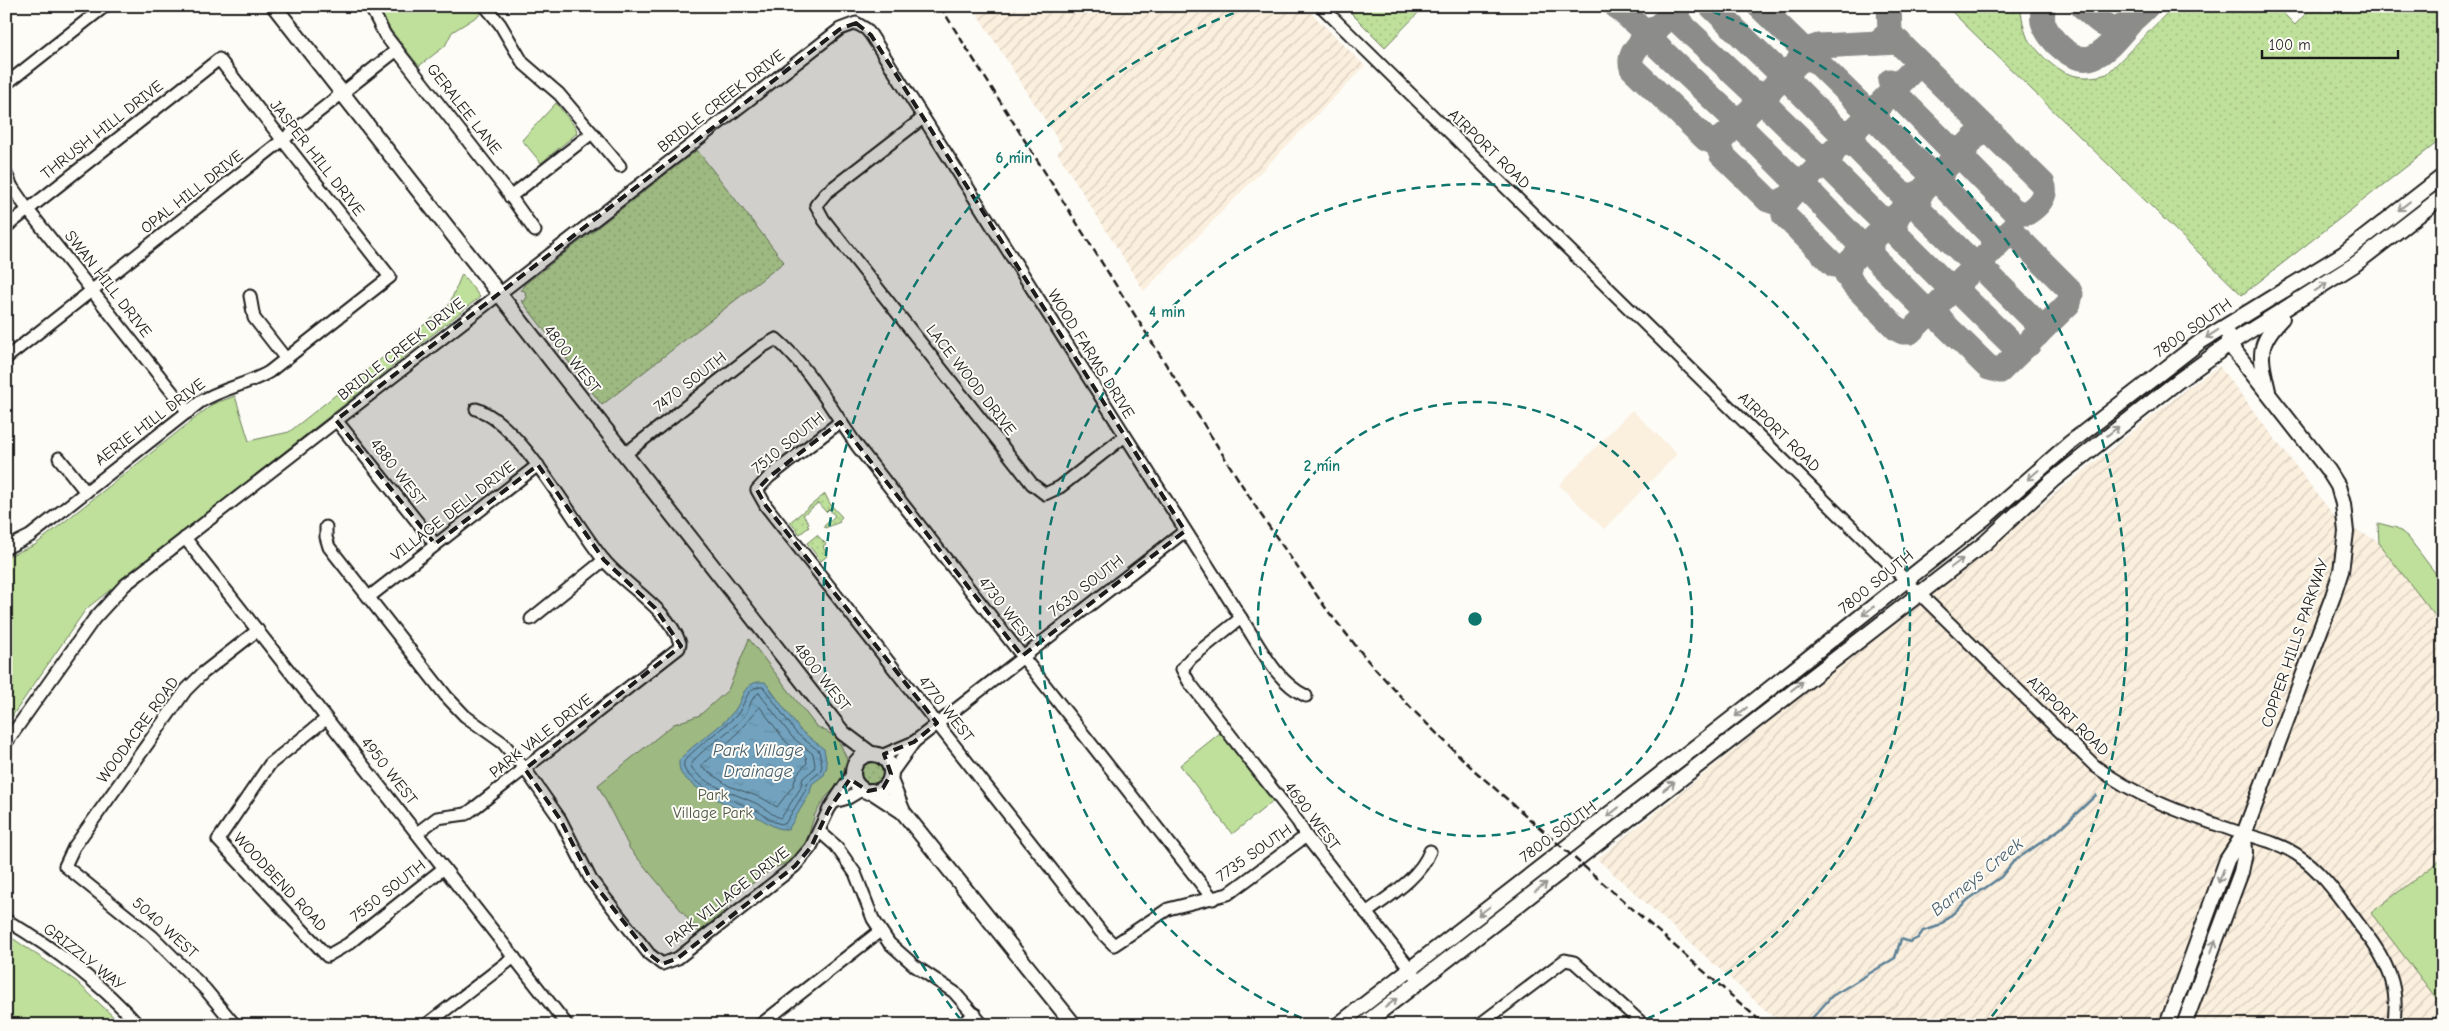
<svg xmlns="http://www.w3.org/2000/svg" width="2449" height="1031" font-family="'Comic Neue',sans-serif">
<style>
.built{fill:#fbefde}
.industrial{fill:url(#industrial-furrows)}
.grass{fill:url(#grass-dots);stroke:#6d7e5b}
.park{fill:#bee09a;stroke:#6d7e5b}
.water{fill:url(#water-ripples);stroke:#5c8196}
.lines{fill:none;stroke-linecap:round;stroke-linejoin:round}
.shore{stroke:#475f6d;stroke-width:1}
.stream{stroke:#5c8196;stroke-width:2.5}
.taxiway{stroke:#8c8c8a;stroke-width:25}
.minor-casing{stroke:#1c1c1c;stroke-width:15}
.major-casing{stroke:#1c1c1c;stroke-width:18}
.minor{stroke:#fdfcf7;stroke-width:11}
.major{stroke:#fdfcf7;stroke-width:14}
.rail{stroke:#1c1c1c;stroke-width:2.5;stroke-dasharray:8 4;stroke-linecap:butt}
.oneway{stroke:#989794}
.marked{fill:#1c1c1c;fill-opacity:0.2;stroke:#1c1c1c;stroke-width:4;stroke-dasharray:10 6;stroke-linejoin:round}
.ring{fill:none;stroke:#0f766e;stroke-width:2.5;stroke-dasharray:9 6}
.labels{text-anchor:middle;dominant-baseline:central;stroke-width:4;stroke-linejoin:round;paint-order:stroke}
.street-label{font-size:16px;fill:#1c1c1c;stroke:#fdfcf7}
.park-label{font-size:16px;fill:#4d5742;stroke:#fdfcf7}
.water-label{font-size:18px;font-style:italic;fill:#475f6d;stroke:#fdfcf7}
.centre{fill:#0f766e;stroke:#fdfcf7;stroke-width:2.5}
.ring-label{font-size:15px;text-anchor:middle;font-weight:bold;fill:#0f766e;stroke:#fdfcf7;stroke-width:4;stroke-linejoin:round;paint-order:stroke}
</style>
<defs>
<pattern id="industrial-furrows" width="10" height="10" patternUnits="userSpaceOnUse" patternTransform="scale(1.25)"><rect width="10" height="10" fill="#fbefde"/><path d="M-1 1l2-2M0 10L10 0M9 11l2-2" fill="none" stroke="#d7ccbe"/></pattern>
<pattern id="grass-dots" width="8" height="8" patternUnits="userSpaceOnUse" patternTransform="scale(1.25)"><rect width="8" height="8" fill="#bee09a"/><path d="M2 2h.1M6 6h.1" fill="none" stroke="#a3c084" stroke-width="1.8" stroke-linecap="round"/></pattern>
<pattern id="water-ripples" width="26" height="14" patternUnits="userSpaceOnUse" patternTransform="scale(1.25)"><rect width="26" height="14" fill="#87c4e7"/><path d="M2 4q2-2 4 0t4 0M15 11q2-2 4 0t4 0" fill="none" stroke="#74a8c6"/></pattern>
</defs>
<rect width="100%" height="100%" fill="#fdfcf7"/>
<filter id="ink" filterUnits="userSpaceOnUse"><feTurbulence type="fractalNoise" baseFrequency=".02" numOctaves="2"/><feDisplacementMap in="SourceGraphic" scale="10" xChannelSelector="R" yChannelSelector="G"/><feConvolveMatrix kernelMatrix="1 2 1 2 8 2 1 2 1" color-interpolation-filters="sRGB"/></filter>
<g filter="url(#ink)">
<path class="built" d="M1632,410L1677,454L1604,529L1559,485Z"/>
<g class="industrial">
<path d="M972,6H1304L1365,66L1144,291L1057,152L1063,148Z"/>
<path d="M2219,366L2338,521L2376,540L2443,626V858L2371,913L2443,1007V1025H1782L1597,859L2190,386Z"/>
</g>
<g class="grass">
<path d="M1344,6H1425L1385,47Z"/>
<path d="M1942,6H2020C2022,17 2023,27 2027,37C2029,42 2035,47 2039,52C2058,74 2079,82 2107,74L2174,6H2276L2295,25L2313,6H2443V138L2242,295L1947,7Z"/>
<path d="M697,150L784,262L602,405L521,300L524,302L526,299L525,291L521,290L524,285Z"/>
<path d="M825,494L830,504L842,517L839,520L840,522L825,528L824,526L835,516L829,509L826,512L818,503L803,515L809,523L807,525L809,527L800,534L790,522Z"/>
<path d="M817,535L826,544L823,546L827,556L821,561L807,543Z"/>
<circle cx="872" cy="773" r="11"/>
</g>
<g class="park">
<path d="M378,6H472L481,14L452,32L445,46L419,66L386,24Z"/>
<path d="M556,103L576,128L577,133L541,163L522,140Z"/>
<path d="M462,274L480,297L86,609L6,725V557L35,545L213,404L235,396L249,441L289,432L449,305Z"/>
<path d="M2378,523L2397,528L2408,537L2436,574L2443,586V626L2379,544Z"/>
<path d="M749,639L816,726L837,737L847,759L841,782L826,797L815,814L805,846L789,862L772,869L734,897L721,914L699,932L630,849L598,785L674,724L700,715L728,690Z"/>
<path d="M1220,733L1273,801L1232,834L1180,765Z"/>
<path d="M2443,858V1007L2371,913Z"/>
<path d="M6,934L76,981L122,1025H6Z"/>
</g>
<path class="water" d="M758,682H765L800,730L824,749L827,766L824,775L812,784L810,793L788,830C773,829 767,821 753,815C729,805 704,796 685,778C679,773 679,767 679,760C696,741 719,730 735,710C743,699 742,685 758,682Z"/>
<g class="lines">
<g class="shore">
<path d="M758,687H763L767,692L796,733L819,751L822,766L820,772L808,782L805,791L785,824C773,824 767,817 758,811C744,804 678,783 684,762C687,754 727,725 736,716C745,707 745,689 758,687Z"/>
<path d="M759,693L792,737L813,754L815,765L814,769L803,778L800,789L781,818C773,816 768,810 761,806C744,796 700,785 691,766C695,752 734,731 745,715C750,708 751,696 759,693Z"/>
<path d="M760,707L786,742L806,757L807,763L797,774L793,786L777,807L762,798L729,786L700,766L733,738Z"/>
</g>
<path class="stream" d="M1806,1025L1832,996L1895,958L1901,939L1910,942L1918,938L1923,931L1939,926L1969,899L2001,877L2013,862L2060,829L2096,795"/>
<g class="taxiway">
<path d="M1616,6L1644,31H1652L1663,22"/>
<path d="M1678,6L1677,17L1681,24L1752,91L1760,94L1768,93L1766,102L1770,109L1815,153L1822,156L1832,154"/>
<path d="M1711,6L1776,69L1784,71L1791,69L1789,77L1792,84L1837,129L1846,132L1855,130"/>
<path d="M1759,6L1800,46L1802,53L1799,61"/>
<path d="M2043,6C2043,11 2042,17 2043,22C2048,39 2074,65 2093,57C2108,51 2120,34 2130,23"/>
<path d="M2082,6C2111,34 2118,36 2147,6"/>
<path d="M1655,29C1645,40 1626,52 1632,68L1706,139L1713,142L1724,137L1812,48L1818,46L1899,42"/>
<path d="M1655,29L1653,40L1658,47L1730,115L1736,118L1745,116"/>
<path d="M1889,33L2043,184C2048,196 2037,207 2027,213H2020L2013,210L1965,161V148C1972,139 1980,130 1993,134"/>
<path d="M1877,43L1890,32L1889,6"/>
<path d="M1799,61L1807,58L1815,60L1863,107L1871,109L1879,106"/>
<path d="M1926,69L1919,68L1912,71L1788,198L1783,206L1784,215L1834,265L1845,267L1966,147"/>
<path d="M1890,81L1895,93L1949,147L1955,149L1966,147"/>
<path d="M1879,106L1876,115L1880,124L1927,170L1934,172L1944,169"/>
<path d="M1745,116L1742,123L1745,131L1790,176L1800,180L1808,177"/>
<path d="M1855,130L1853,138L1855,146L1899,191L1909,196L1921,193"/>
<path d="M1722,139L1719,148L1721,154L1768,200L1777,203L1788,198"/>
<path d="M1832,154L1829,163L1832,170L1878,216L1887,220L1897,217"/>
<path d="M1808,177L1807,189L1857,241L1863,244L1872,242V253L1876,260L1922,306L1931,308L1937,306V315L1943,323L1989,368L2000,371L2069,303L2071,294L2068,288L2018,238C2008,234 1999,240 1990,234L1944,187L1941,180L1944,169"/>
<path d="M1921,193L1917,202L1922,213L1968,258L1975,261L1983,260L1984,270L2038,324L2037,335"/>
<path d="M1897,217L1894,225L1897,235L1943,281L1951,284L1960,283L1961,294L2013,345L2021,348L2029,344"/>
<path d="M1850,265L1847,275L1853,284L1897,329L1903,332H1910L2012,230"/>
</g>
<g class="minor-casing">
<g id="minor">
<path d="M370,6L385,35L503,186L535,231"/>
<path d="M485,6L500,24L523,63L559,94L620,166"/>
<path d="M1321,6L2095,766C2135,796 2182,813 2229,829C2251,837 2276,841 2296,854C2324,872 2344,905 2364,931C2386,959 2401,988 2393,1025"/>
<path d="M6,84L105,6"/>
<path d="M923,118L826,193L816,205L824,220L1032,484L1045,494L1060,487L1125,436"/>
<path d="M6,174L12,187L28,210L188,412"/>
<path d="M510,197L592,133"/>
<path d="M6,227L219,59L390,277L269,372C247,385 222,388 200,402L30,536L6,548"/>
<path d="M250,296L254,318L286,359"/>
<path d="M6,358L397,50"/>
<path d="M336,420L435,544"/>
<path d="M840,422L769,477L757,490L766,506L1101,932L1114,945L1168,909L1228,894L1306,836"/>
<path d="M625,454L762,347L776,339C811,369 832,411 858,447L1213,899"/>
<path d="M59,458L86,492"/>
<path d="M326,527V537L329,547L446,696L465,716L503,743L525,769L560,819L591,880L649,954L662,964L678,958L795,866L811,847L829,809L853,773"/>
<path d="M185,538L567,1025"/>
<path d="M369,597L538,465"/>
<path d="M1241,618L1191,658L1182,669L1189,682L1298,822L1306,836L1419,980"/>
<path d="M531,619L604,560"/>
<path d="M326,719L270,764L218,840L327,956L348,944L444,868"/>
<path d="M6,743L94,619L125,585L840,29L856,23L866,29L871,35L1241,618C1260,646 1276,682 1306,696"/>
<path d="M881,756L914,742L1185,531"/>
<path d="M891,774L914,742"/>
<path d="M834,802L848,798L863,789"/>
<path d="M819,831L836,846L855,873L873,919L889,943L915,966L954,992L983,1025"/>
<path d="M417,833L437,818L466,814L473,809L679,648L680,643C668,608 625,586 603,559C572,521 521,423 476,409"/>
<path d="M1366,913C1389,896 1420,878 1430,851"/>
<path d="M6,920C55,949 101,983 138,1025"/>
<path d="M235,1025L205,989L152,936L65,866L74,847L186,690L203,673L258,630"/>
<path d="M426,1025L514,957"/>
<path d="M760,1025L880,931"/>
<path d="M961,1025L975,1014"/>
<path d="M1479,1025L1565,960L1574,962L1644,1025"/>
</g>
</g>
<g class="major-casing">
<g id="major">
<path d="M274,6L843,733L871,754"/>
<path d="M2268,391C2260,356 2256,345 2282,318"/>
<circle cx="872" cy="773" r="19"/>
<path d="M890,780L903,812"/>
<path d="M871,791L903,812L1074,1025"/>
<path d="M1338,1025L1739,713L1986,517L2070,443L2200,342L2343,254L2443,176"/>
<path d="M1363,1025L1985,543L2053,480L2178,381L2229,344L2354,265L2443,196"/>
<path d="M2167,1025L2227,860L2244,834L2333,596L2341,571L2346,532L2343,504L2338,486L2328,470L2229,344V336"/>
<path d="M2184,1025L2241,872L2245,853L2244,834"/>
</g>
</g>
<use href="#minor" class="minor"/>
<use href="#major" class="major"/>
<path class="rail" d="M940,6L1259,512L1327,610L1369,662L1414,711L1475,771L1765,1025"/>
</g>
<defs><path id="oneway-shaft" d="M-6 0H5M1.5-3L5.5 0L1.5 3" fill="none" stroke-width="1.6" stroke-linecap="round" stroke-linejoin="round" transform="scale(1.25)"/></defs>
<g class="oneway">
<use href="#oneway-shaft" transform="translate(2404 206) rotate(142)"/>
<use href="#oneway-shaft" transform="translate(2321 287) rotate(-33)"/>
<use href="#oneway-shaft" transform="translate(2212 334) rotate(147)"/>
<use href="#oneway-shaft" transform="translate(2113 431) rotate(-38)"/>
<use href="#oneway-shaft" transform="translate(2033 475) rotate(139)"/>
<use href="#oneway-shaft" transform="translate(1957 563) rotate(-37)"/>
<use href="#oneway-shaft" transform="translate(1868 611) rotate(141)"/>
<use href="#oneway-shaft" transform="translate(1797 686) rotate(-38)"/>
<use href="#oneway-shaft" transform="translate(1741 712) rotate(142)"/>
<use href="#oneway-shaft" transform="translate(1669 786) rotate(-38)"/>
<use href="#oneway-shaft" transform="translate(1613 812) rotate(142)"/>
<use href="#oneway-shaft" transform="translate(2221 876) rotate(111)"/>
<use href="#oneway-shaft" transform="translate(1541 887) rotate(-37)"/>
<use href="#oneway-shaft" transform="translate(1484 911) rotate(143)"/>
<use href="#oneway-shaft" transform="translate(2213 947) rotate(-70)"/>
<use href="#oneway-shaft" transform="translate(1391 1003) rotate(-38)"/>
</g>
</g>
<path class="marked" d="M856,23L871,35L1185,531L1022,656L840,422L769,477L757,490L766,506L937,723L914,742L884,754L891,774L883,788L868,791L850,779L829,809L811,847L795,866L678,958L662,964L649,954L591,880L560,819L525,769L681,646L655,608L604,560L538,465L435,544L336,420L840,29Z"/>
<g class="ring">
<circle cx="1475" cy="619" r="217"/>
<path d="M1316 1024A435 435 0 1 1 1634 1024"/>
<path d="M961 1020A652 652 0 0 1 1252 6M1698 6A652 652 0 0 1 1989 1020"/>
</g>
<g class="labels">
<g class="street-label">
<text transform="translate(721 101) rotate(-38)">BRIDLE CREEK DRIVE</text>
<text transform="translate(464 109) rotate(52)">GERALEE LANE</text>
<text transform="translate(102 130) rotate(-38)">THRUSH HILL DRIVE</text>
<text transform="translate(1489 149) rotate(44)">AIRPORT ROAD</text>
<text transform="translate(317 158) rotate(52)">JASPER HILL DRIVE</text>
<text transform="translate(192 192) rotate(-38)">OPAL HILL DRIVE</text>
<text transform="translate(108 284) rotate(52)">SWAN HILL DRIVE</text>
<text transform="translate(2193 328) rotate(-35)">7800 SOUTH</text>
<text transform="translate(401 349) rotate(-38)">BRIDLE CREEK DRIVE</text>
<text transform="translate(1091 354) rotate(58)">WOOD FARMS DRIVE</text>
<text transform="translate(572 359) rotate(52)">4800 WEST</text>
<text transform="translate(971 380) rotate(52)">LACE WOOD DRIVE</text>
<text transform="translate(690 382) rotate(-38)">7470 SOUTH</text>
<text transform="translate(150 422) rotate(-37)">AERIE HILL DRIVE</text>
<text transform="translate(1779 432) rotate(44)">AIRPORT ROAD</text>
<text transform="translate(788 443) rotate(-39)">7510 SOUTH</text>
<text transform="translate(398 472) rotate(52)">4880 WEST</text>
<text transform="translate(453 511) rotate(-38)">VILLAGE DELL DRIVE</text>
<text transform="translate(1876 582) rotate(-39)">7800 SOUTH</text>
<text transform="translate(1086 586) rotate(-38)">7630 SOUTH</text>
<text transform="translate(1006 610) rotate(52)">4730 WEST</text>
<text transform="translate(2295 643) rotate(-71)">COPPER HILLS PARKWAY</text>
<text transform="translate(822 677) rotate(52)">4800 WEST</text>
<text transform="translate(946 709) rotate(52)">4770 WEST</text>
<text transform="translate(2068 716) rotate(44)">AIRPORT ROAD</text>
<text transform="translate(138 730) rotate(-54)">WOODACRE ROAD</text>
<text transform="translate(541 736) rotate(-38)">PARK VALE DRIVE</text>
<text transform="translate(389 771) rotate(52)">4950 WEST</text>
<text transform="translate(1312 816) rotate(53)">4690 WEST</text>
<text transform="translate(1558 832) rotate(-37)">7800 SOUTH</text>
<text transform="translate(1254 853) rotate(-35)">7735 SOUTH</text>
<text transform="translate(280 882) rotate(47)">WOODBEND ROAD</text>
<text transform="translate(388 891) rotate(-38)">7550 SOUTH</text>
<text transform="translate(727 897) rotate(-38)">PARK VILLAGE DRIVE</text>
<text transform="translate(165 928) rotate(42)">5040 WEST</text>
<text transform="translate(84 957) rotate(38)">GRIZZLY WAY</text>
</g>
<g class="park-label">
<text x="713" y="795">Park<tspan x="713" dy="18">Village Park</tspan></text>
</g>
<g class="water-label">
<text x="758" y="750">Park Village<tspan x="758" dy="21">Drainage</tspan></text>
<text transform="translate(1977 877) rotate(-39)">Barneys Creek</text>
</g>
</g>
<circle cx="1475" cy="619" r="8" class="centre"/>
<g class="ring-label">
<text x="1014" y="163">6 min</text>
<text x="1167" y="317">4 min</text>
<text x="1322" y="471">2 min</text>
</g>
<rect width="2449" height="1031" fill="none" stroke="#fdfcf7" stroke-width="25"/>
<rect x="12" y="12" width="2424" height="1006" fill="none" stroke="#1c1c1c" stroke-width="2" filter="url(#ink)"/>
<path d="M2262 50v8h136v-8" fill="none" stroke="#1c1c1c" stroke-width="2.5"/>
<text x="2269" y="50" font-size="15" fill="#1c1c1c" stroke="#fdfcf7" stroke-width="4" paint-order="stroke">100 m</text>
</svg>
